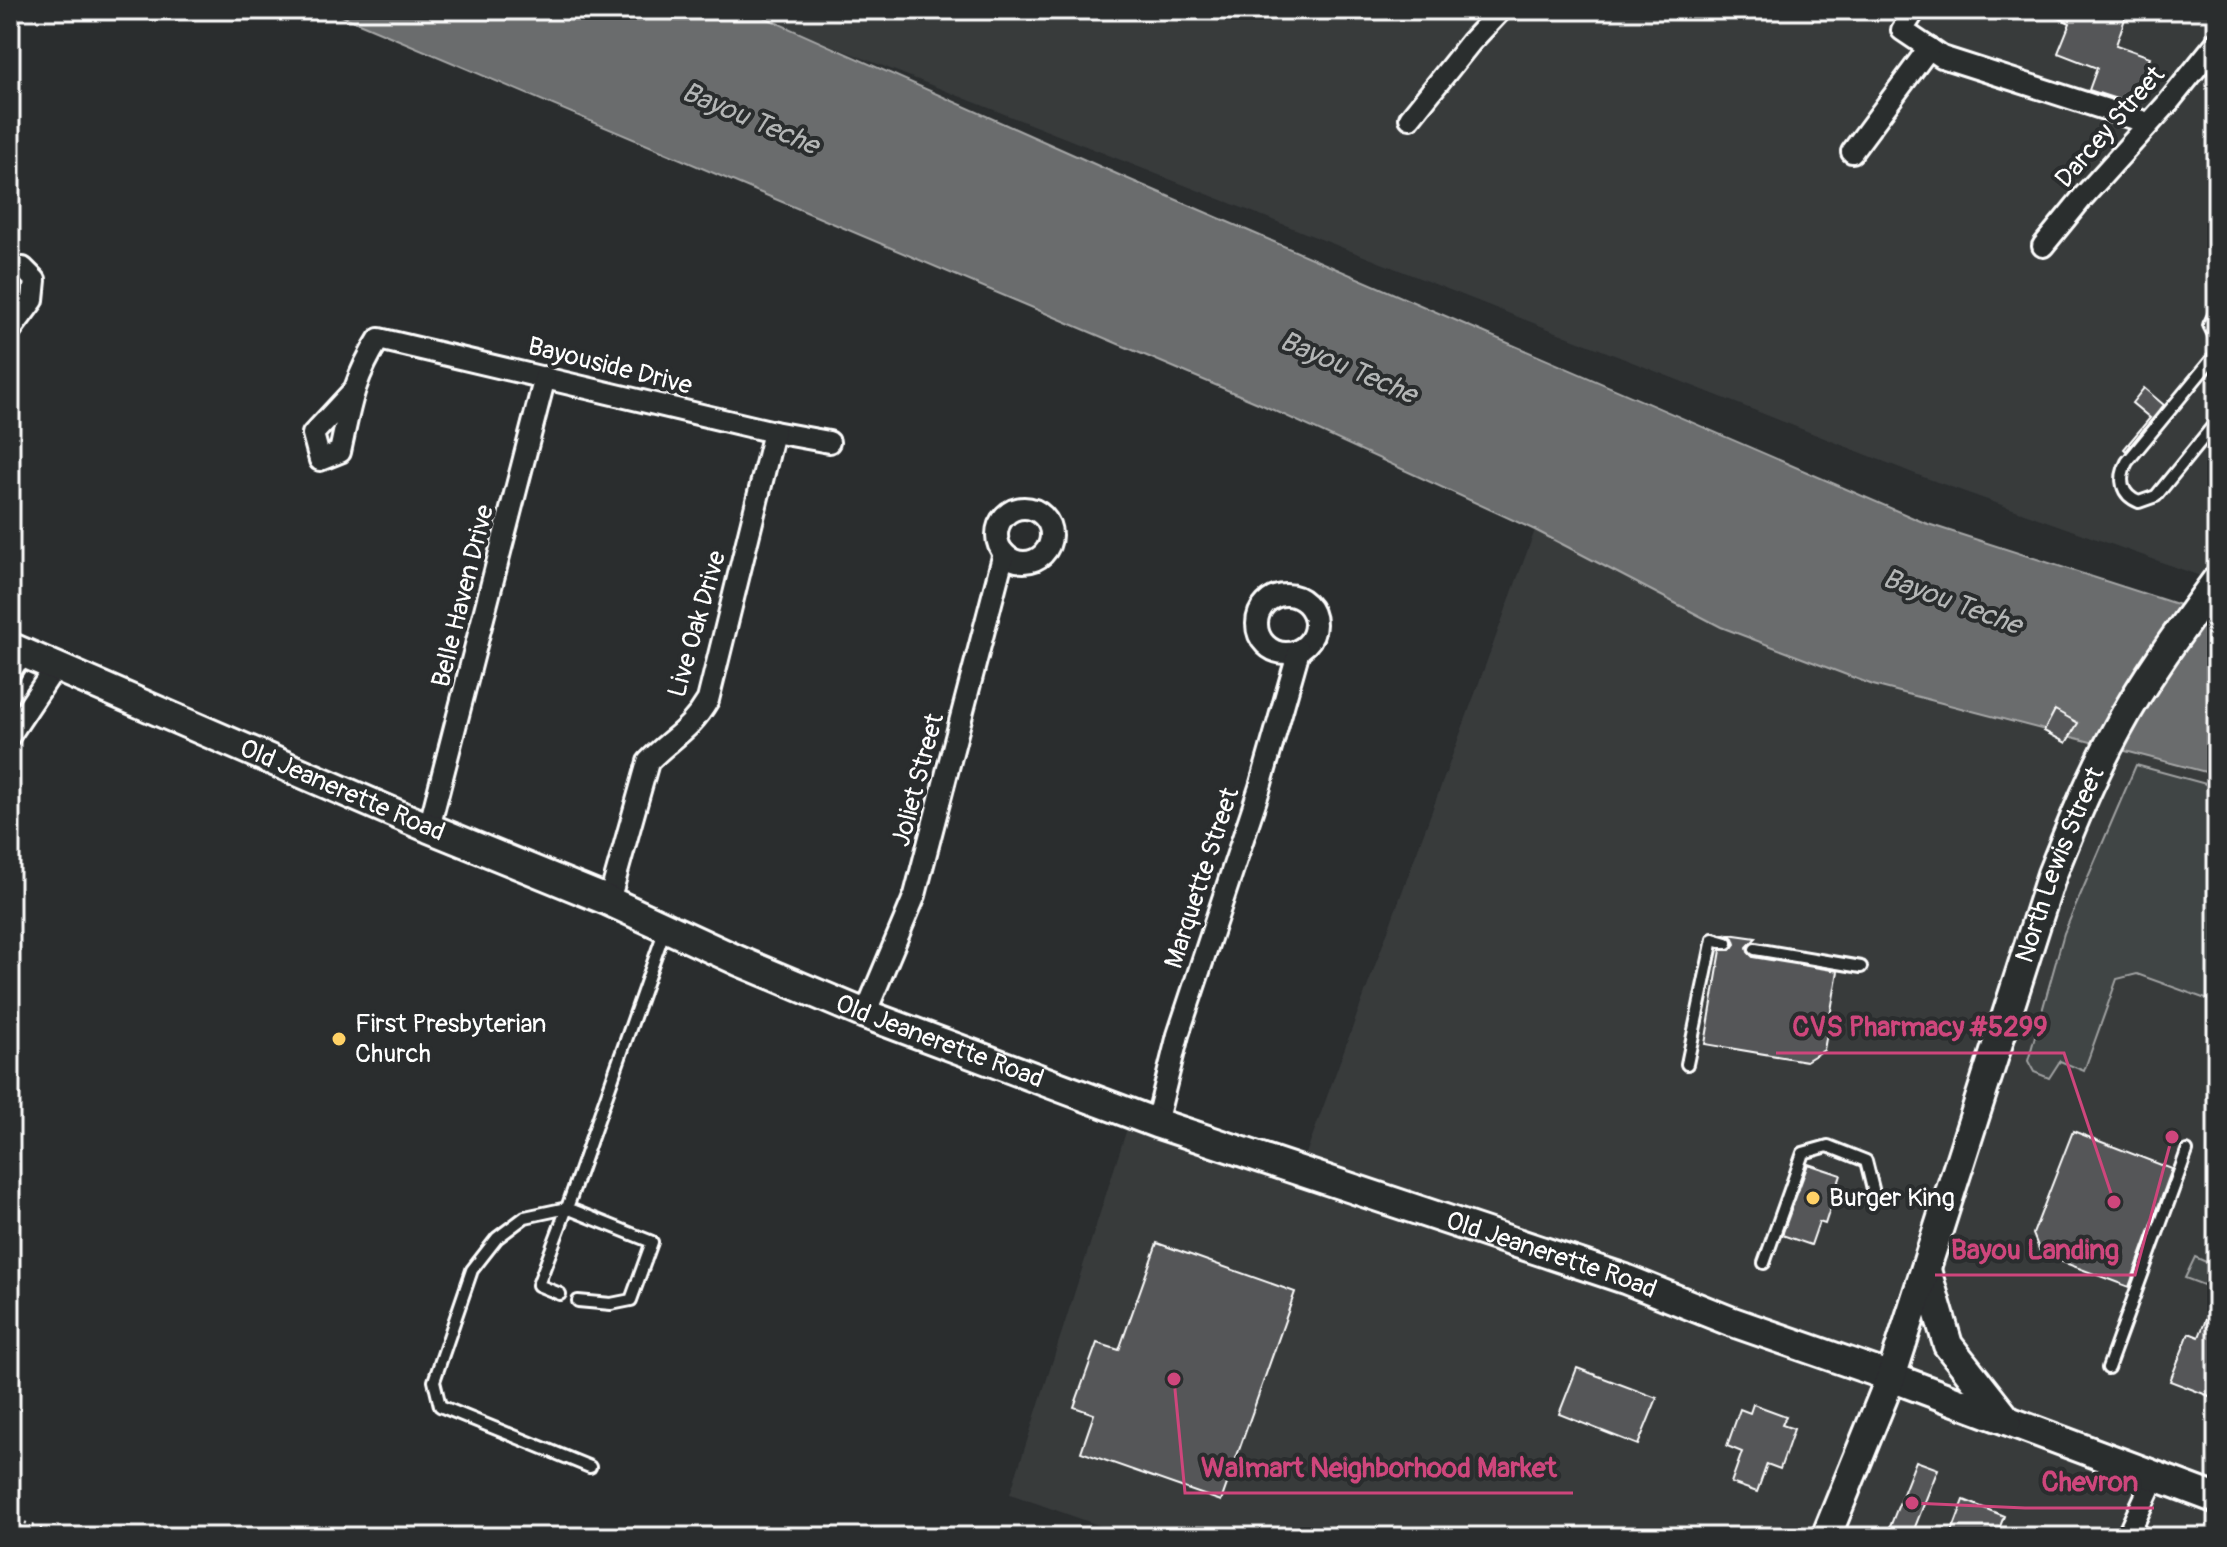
<svg xmlns="http://www.w3.org/2000/svg" width="2227" height="1547" font-family="Pangolin,sans-serif">
<style>
.built{fill:#373a3b}
.green{fill:#414445;stroke:#a0a2a2;stroke-width:2}
.water{fill:#6a6c6d;stroke:#a6a7a7;stroke-width:2}
.building{fill:#555758;stroke:#fff;stroke-width:2}
.lines{fill:none;stroke-linecap:round;stroke-linejoin:round}
.lane-casing{stroke:#fff;stroke-width:16}
.street-casing{stroke:#fff;stroke-width:26}
.secondary-casing{stroke:#fff;stroke-width:34}
.path{stroke:#fff;stroke-width:3;stroke-dasharray:2 6;stroke-linecap:butt}
.lane{stroke:#2a2d2e;stroke-width:10}
.street{stroke:#2a2d2e;stroke-width:20}
.secondary{stroke:#2a2d2e;stroke-width:28}
.poi-dot{fill:#ffd166;stroke:#2a2d2e;stroke-width:3}
.labels{text-anchor:middle;dominant-baseline:central;stroke-width:8;stroke-linejoin:round;paint-order:stroke}
.street-label{font-size:26px;fill:#fff;stroke:#2a2d2e}
.poi-label{font-size:26px;fill:#fff;stroke:#2a2d2e;text-anchor:start}
.water-label{font-size:28px;font-style:italic;fill:#b4b6b6;stroke:#2a2d2e}
.leader{fill:none;stroke:#ce467c;stroke-width:3}
.callout-dot{fill:#ce467c;stroke:#2a2d2e;stroke-width:3}
.callout-label{font-size:28px;text-anchor:middle;font-weight:bold;fill:#ce467c;stroke:#2a2d2e;stroke-width:8;stroke-linejoin:round;paint-order:stroke}
</style>
<rect width="100%" height="100%" fill="#2a2d2e"/>
<filter id="ink" filterUnits="userSpaceOnUse"><feTurbulence type="fractalNoise" baseFrequency=".0125" numOctaves="2"/><feDisplacementMap in="SourceGraphic" scale="16" xChannelSelector="R" yChannelSelector="G"/><feConvolveMatrix kernelMatrix="1 2 1 2 8 2 1 2 1" color-interpolation-filters="sRGB"/></filter>
<g filter="url(#ink)">
<g class="built">
<path d="M741,10H2217V582L1923,477Z"/>
<path d="M1535,530L2217,774V1537H1132L1010,1494L1132,1113L1300,1170Z"/>
</g>
<g class="green">
<path d="M2136,765L2217,787V1003L2137,974L2117,979L2084,1071L2060,1061L2049,1078L2034,1072L2028,1061L2064,933Z"/>
<path d="M2195,1257L2217,1267V1290L2185,1278Z"/>
</g>
<path class="water" d="M328,10H748L1119,175L1925,523L2217,617V775L1873,685L1721,627L1535,530L1258,403Z"/>
<g class="building">
<path d="M2041,10H2128L2116,45L2150,57L2132,104L2089,90L2097,68L2058,53L2070,23Z"/>
<path d="M2144,388L2164,405L2126,451L2124,449L2150,418L2132,403Z"/>
<path d="M2055,710L2078,723L2066,743L2044,731Z"/>
<path d="M1728,934L1756,938L1747,947L1748,952L1753,957L1838,971L1824,1050L1806,1061L1705,1044L1721,950H1730L1735,944L1733,938Z"/>
<path d="M2073,1131L2172,1169L2129,1287L2041,1254L2033,1234Z"/>
<path d="M1808,1164L1841,1175L1825,1224L1819,1222L1811,1245L1782,1235Z"/>
<path d="M1157,1243L1295,1292L1221,1501L1081,1452L1094,1414L1074,1407L1097,1343L1119,1350Z"/>
<path d="M2216,1294L2217,1295V1399L2170,1381L2189,1333L2199,1337Z"/>
<path d="M1577,1368L1657,1398L1638,1445L1559,1414Z"/>
<path d="M1753,1404L1786,1416L1782,1425L1794,1429L1780,1469L1767,1464L1757,1492L1731,1483L1742,1452L1727,1446L1740,1409L1750,1413Z"/>
<path d="M1916,1461L1938,1469L1911,1537H1886Z"/>
<path d="M1964,1500L2004,1516L1996,1537H1950Z"/>
</g>
<g class="lines">
<g class="lane-casing">
<g id="lane">
<path d="M2217,309L2209,325L2217,341"/>
<path d="M2217,353L2127,462C2118,479 2121,495 2139,502L2156,496L2217,421"/>
<path d="M1755,949L1861,967"/>
<path d="M1687,1064L1713,939L1727,943"/>
<path d="M1764,1263L1803,1153L1828,1146L1866,1161L1873,1189"/>
<path d="M560,1294L538,1285L567,1208L652,1242L631,1300L611,1304L578,1301"/>
<path d="M2108,1368L2187,1151"/>
<path d="M590,1467L440,1406L434,1381L472,1270L497,1238L525,1217L567,1208L665,929"/>
</g>
</g>
<g class="street-casing">
<g id="street">
<path d="M1915,10L1902,30L1942,57L2148,123"/>
<path d="M1410,118L1470,43L1501,10"/>
<path d="M1852,152L1929,48"/>
<path d="M2043,246L2083,197L2167,104L2217,42"/>
<path d="M10,270L23,268L35,280L33,300L10,331"/>
<path d="M353,391L313,434L320,460L340,452C350,406 353,380 379,339L774,432L829,442"/>
<circle cx="1024" cy="535" r="27"/>
<circle cx="1286" cy="624" r="29"/>
<path d="M10,672L22,653"/>
<path d="M10,735L56,666"/>
<path d="M429,828L545,377"/>
<path d="M609,901L648,762C671,738 690,731 708,700L774,432"/>
<path d="M865,1014L915,895L1004,553"/>
<path d="M1156,1123L1178,1035L1260,787L1299,650"/>
<path d="M2127,1537L2155,1476"/>
</g>
</g>
<g class="secondary-casing">
<g id="secondary">
<path id="s1" d="M10,647L429,828L609,901L739,961L865,1014L1156,1123L1625,1279L1730,1321L1891,1377L2217,1499"/>
<path d="M1926,1270L1948,1345L2007,1420"/>
<path id="s2" d="M1826,1537L1891,1377L2052,874C2072,824 2092,775 2118,728C2146,676 2182,628 2217,580"/>
</g>
</g>
<path class="path" d="M10,1517L63,1537"/>
<use href="#lane" class="lane"/>
<use href="#street" class="street"/>
<use href="#secondary" class="secondary"/>
</g>
</g>
<g class="poi-dot">
<circle cx="339" cy="1039" r="8"/>
<circle cx="1813" cy="1198" r="8"/>
</g>
<g class="labels">
<g class="street-label">
<text transform="translate(2110 127) rotate(-49)">Darcey Street</text>
<text transform="translate(610 366) rotate(14)">Bayouside Drive</text>
<text transform="translate(463 596) rotate(-76)">Belle Haven Drive</text>
<text transform="translate(697 624) rotate(-74)">Live Oak Drive</text>
<text transform="translate(918 780) rotate(-75)">Joliet Street</text>
<text stroke="none"><textPath href="#s1" startOffset="362">Old Jeanerette Road</textPath></text>
<text stroke="none"><textPath href="#s2" startOffset="712">North Lewis Street</textPath></text>
<text transform="translate(1202 878) rotate(-72)">Marquette Street</text>
<text stroke="none"><textPath href="#s1" startOffset="1010">Old Jeanerette Road</textPath></text>
<text stroke="none"><textPath href="#s1" startOffset="1658">Old Jeanerette Road</textPath></text>
</g>
<g class="poi-label">
<text x="355" y="1024">First Presbyterian<tspan x="355" dy="30">Church</tspan></text>
<text x="1829" y="1198">Burger King</text>
</g>
<g class="water-label">
<text transform="translate(750 119) rotate(23)">Bayou Teche</text>
<text transform="translate(1348 368) rotate(23)">Bayou Teche</text>
<text transform="translate(1952 602) rotate(20)">Bayou Teche</text>
</g>
</g>
<path class="leader" d="M2114 1202L2064 1053H1776M2172 1137L2135 1275H1935M1174 1379L1185 1493H1573M1912 1503L2025 1508H2154"/>
<g class="callout-dot">
<circle cx="2114" cy="1202" r="8"/>
<circle cx="2172" cy="1137" r="8"/>
<circle cx="1174" cy="1379" r="8"/>
<circle cx="1912" cy="1503" r="8"/>
</g>
<g class="callout-label">
<text x="1920" y="1036">CVS Pharmacy #5299</text>
<text x="2035" y="1259">Bayou Landing</text>
<text x="1379" y="1477">Walmart Neighborhood Market</text>
<text x="2090" y="1491">Chevron</text>
</g>
<rect width="2227" height="1547" fill="none" stroke="#2a2d2e" stroke-width="40"/>
<rect x="20" y="20" width="2187" height="1507" fill="none" stroke="#fff" stroke-width="3" filter="url(#ink)"/>
</svg>
